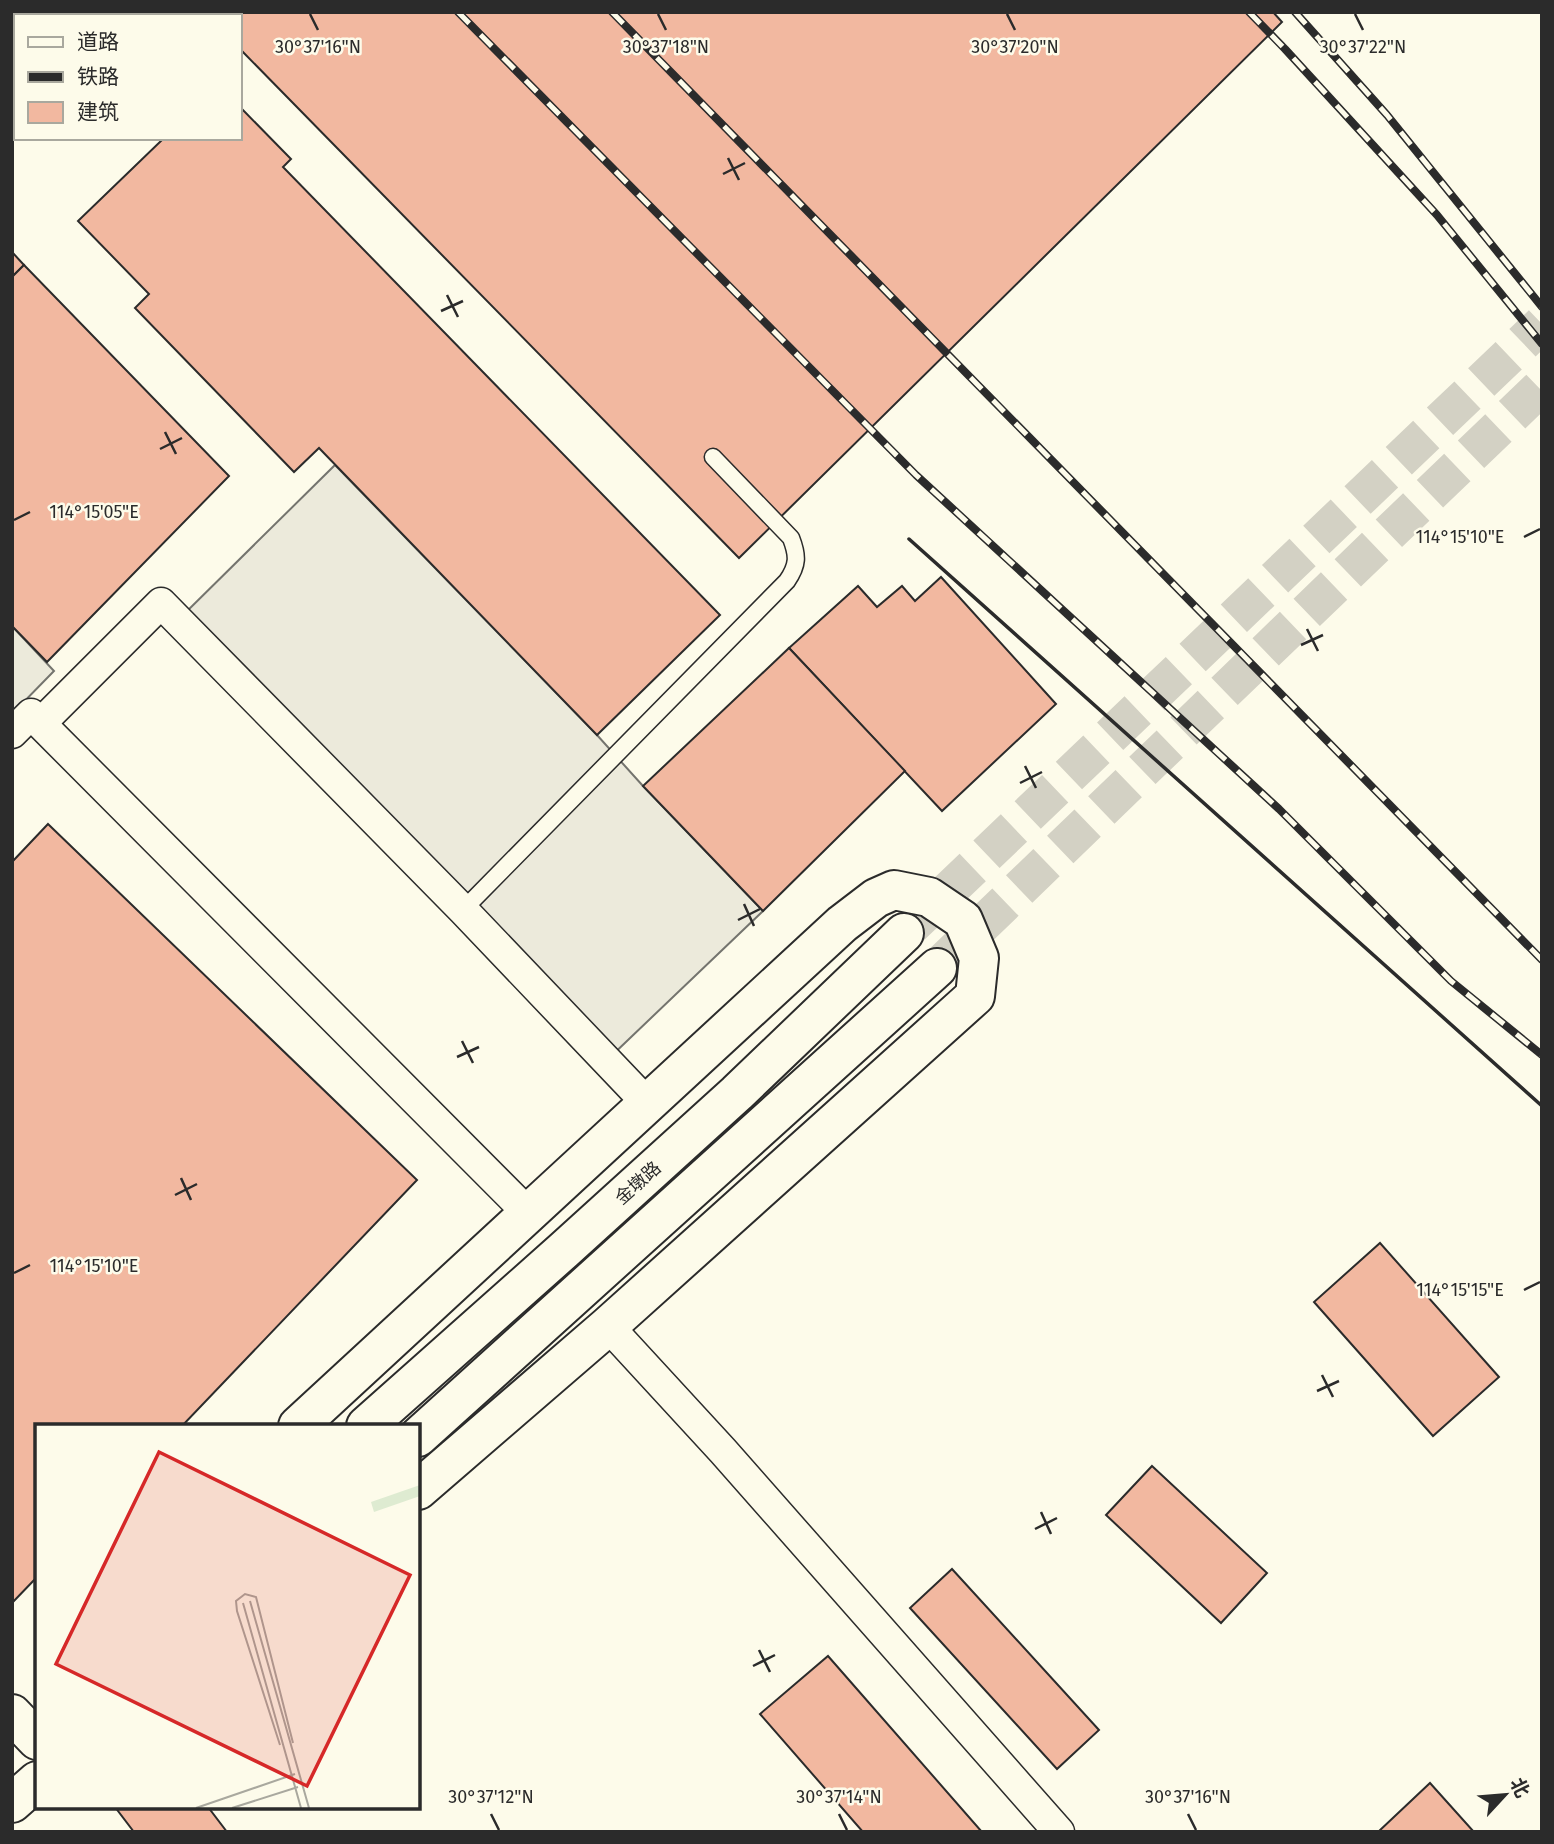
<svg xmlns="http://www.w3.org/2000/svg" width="1554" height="1844" font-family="'Fira Sans','Noto Sans SC',sans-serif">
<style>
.parking{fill:#eceadb;stroke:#74746e;stroke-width:2}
.building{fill:#f2b8a0;stroke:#2b2b2b;stroke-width:2}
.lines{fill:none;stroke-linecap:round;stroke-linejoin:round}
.secondary-tunnel{stroke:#d3d1c4;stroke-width:38;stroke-dasharray:38 19;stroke-linecap:butt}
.service-casing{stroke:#2b2b2b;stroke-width:19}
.minor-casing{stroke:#2b2b2b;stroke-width:33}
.tertiary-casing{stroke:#2b2b2b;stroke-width:42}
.secondary-casing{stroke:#2b2b2b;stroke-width:42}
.service{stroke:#fdfbea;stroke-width:16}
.minor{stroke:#fdfbea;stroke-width:30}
.tertiary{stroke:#fdfbea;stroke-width:38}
.secondary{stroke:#fdfbea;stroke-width:38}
.rail-casing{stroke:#2b2b2b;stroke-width:8}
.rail{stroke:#fdfbea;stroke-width:5;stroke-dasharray:16;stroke-linecap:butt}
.wall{stroke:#2b2b2b;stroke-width:3.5}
.ticks{fill:none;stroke:#2b2b2b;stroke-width:2.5}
.labels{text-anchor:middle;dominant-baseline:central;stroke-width:5;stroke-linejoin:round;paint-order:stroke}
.street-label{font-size:18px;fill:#2b2b2b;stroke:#fdfbea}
.inset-road{fill:none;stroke:#a9a89e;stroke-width:2}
.view{fill:#d62828;fill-opacity:0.15;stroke:#d62828;stroke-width:3.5}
.inset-edge{fill:none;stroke:#2b2b2b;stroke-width:3.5}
.ticks-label{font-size:18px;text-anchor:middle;fill:#2b2b2b;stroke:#fdfbea;stroke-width:5;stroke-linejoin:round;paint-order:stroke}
</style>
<rect width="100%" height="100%" fill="#fdfbea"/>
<g class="parking">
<path d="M335,465L597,735L643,786L763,911L606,1061L178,620Z"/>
<path d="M12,626L54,671L12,714Z"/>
</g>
<g class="building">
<path d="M203,12H1273L1282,22L739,558L240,49V16H207Z"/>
<path d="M240,107L291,159L283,167L720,615L597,735L319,448L294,472L135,308L149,294L78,221L164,138H240Z"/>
<path d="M12,252L24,265L12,277Z"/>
<path d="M24,265L229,476L47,662L12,626V277Z"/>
<path d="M941,577L1056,704L942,811L789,648L858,586L877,607L902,586L915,601Z"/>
<path d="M789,648L905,771L763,911L643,786Z"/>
<path d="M48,824L417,1180L182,1426H37V1577L12,1603V862Z"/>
<path d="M1380,1243L1499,1377L1433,1436L1314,1302Z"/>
<path d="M1152,1466L1267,1573L1221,1623L1106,1515Z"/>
<path d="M952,1569L1099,1730L1057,1769L910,1608Z"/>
<path d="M828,1656L982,1832H863L760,1714Z"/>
<path d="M1430,1783L1474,1832H1378Z"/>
<path d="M115,1807H208L227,1832H134Z"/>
</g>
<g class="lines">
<g class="secondary-tunnel">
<path d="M904,933L1542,324"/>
<path d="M937,968L1542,386"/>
</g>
<g class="service-casing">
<path id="service" d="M463,910L787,581C798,565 798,556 791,538L713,457"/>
</g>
<g class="minor-casing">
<g id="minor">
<path d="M41,723L161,603L463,910L647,1103"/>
<path d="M12,733L31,714L528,1213"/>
<path d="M608,1326L723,1451L1059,1832"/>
</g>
</g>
<g class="tertiary-casing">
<path id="tertiary" d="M298,1426L842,924L876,898L894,890L929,897L963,920L979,958L975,996L608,1326L418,1490"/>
</g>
<g class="secondary-casing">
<g id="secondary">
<path d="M366,1426L564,1250L737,1093L904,933"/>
<path d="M418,1437L937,968"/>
<path d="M12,1714L37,1740"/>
<path d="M12,1803L37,1781"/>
</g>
</g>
<use href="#service" class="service"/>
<use href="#minor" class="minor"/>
<use href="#tertiary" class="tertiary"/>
<use href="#secondary" class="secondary"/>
<g class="rail-casing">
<g id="rail">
<path d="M458,12L916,475L1279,809L1451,981L1542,1055"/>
<path d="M612,12L1542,960"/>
<path d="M1249,12L1285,49L1437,215L1542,344"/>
<path d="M1295,12L1387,115L1542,307"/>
</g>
</g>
<use href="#rail" class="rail"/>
<path class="wall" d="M909,539L1542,1106"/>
</g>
<path class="ticks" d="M310,14L318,30M658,14L666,30M1007,14L1015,30M1355,14L1363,30M728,158L739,180M723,174L745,163M447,295L458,317M441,311L463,301M165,432L176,454M160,449L182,438M14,520L30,512M1524,537L1540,529M1307,629L1318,651M1301,645L1323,635M1025,766L1036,788M1020,783L1042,772M744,904L754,926M738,920L760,909M462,1041L473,1063M457,1057L479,1047M181,1178L191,1200M175,1195L197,1184M14,1273L30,1265M1524,1290L1540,1282M1322,1375L1333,1397M1317,1391L1339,1381M1041,1512L1051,1534M1035,1529L1057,1518M759,1650L770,1672M753,1666L775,1655M491,1814L499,1830M839,1814L847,1830M1188,1814L1196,1830"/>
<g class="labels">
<g class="street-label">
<text transform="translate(638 1183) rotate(-42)">金墩路</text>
</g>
</g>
<g transform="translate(35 1424)">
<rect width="385" height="385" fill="#fdfbea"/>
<path d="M385,61V72L339,88L336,78Z" fill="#deebd1"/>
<path class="inset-road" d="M215,177L274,384M208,179L266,384M245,321L202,187L201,177L210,170L221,173L258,319M161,384L260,350M197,384L263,363"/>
<path class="view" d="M124,28L375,151L272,362L21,240Z"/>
<rect width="385" height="385" class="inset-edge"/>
</g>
<g class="ticks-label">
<text x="666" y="53">30°37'18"N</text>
<text x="1015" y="53">30°37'20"N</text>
<text x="1363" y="53">30°37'22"N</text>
<text x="318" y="53">30°37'16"N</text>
<text x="94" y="518">114°15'05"E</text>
<text x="1460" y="543">114°15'10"E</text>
<text x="94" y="1272">114°15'10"E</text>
<text x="1460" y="1296">114°15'15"E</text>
<text x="491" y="1803">30°37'12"N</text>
<text x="839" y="1803">30°37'14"N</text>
<text x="1188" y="1803">30°37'16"N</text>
</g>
<rect width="1554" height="1844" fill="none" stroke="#2b2b2b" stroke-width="28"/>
<rect x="14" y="14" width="228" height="126" fill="#fdfbea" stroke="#a9a89e" stroke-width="2"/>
<rect x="28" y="37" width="35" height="10" fill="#fdfbea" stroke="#a9a89e" stroke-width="2"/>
<text x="77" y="49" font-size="21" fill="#2b2b2b">道路</text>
<rect x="28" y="72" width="35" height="10" fill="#2b2b2b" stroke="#a9a89e" stroke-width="2"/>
<text x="77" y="84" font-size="21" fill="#2b2b2b">铁路</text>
<rect x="28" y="102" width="35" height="21" fill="#f2b8a0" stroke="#a9a89e" stroke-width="2"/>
<text x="77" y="119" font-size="21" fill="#2b2b2b">建筑</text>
<g transform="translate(1505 1795) rotate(64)" stroke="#fdfbea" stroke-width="5" paint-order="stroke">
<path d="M0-5L12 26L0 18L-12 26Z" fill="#2b2b2b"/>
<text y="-10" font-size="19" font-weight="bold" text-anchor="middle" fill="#2b2b2b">北</text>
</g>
</svg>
